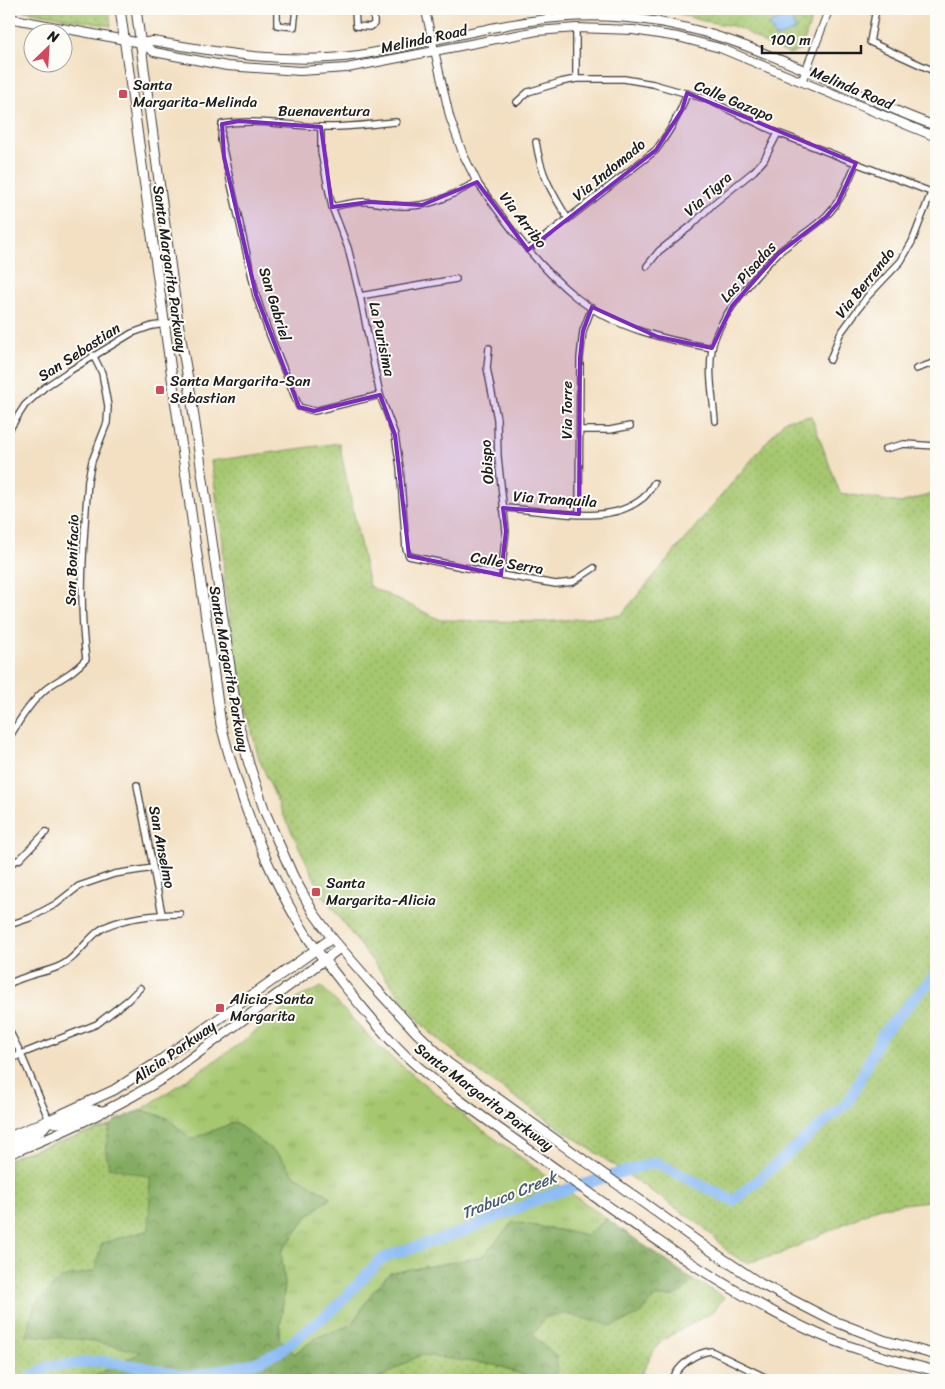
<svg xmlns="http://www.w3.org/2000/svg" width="945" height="1389" font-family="Sriracha,sans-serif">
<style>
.grass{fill:url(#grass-tufts);stroke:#617246}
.forest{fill:url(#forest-crowns);stroke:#50643f}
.park{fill:url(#park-dots);stroke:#617246}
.water{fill:#88b9f4;stroke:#526a88}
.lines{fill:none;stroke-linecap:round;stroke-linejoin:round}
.river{stroke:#88b9f4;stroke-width:11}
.minor-casing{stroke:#3c3935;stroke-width:8}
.tertiary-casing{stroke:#3c3935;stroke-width:9}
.secondary-casing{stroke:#3c3935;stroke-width:10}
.primary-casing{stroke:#3c3935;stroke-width:11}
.minor{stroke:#fff;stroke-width:5.5}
.tertiary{stroke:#fff;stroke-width:7}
.secondary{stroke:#fff;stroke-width:8}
.primary{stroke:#fff;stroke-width:9}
.marked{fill:#7b2cbf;fill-opacity:0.2;stroke:#7b2cbf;stroke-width:4;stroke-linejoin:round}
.poi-dot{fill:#d1495b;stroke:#fdfcf7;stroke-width:2}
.labels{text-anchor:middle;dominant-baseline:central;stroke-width:4;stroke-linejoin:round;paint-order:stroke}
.street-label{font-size:15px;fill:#1c1c1c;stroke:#fdfcf7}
.poi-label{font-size:15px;fill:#1c1c1c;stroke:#fdfcf7;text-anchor:start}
.water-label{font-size:16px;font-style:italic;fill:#475b72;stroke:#fdfcf7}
</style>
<defs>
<pattern id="grass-tufts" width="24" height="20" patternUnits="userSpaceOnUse" patternTransform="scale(1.25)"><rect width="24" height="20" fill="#a6c76f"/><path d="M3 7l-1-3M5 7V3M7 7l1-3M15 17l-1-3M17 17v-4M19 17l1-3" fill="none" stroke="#8eaa60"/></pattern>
<pattern id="forest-crowns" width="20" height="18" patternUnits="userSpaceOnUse" patternTransform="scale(1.25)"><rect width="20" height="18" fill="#84ac62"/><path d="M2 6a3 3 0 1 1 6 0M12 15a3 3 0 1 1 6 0" fill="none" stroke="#6b8b50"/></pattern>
<pattern id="park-dots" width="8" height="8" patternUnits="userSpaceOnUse" patternTransform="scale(1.25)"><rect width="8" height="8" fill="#a6c76f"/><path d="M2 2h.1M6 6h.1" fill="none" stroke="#8eaa60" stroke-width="1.8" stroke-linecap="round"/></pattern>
</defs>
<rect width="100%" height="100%" fill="#fdfcf7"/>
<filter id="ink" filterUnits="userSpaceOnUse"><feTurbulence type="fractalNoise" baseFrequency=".02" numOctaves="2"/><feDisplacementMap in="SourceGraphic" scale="10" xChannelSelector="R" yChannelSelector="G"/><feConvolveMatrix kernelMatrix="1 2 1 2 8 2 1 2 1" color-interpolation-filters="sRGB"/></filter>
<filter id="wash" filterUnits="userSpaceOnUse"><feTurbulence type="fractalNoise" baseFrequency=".0096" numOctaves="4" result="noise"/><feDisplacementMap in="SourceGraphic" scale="20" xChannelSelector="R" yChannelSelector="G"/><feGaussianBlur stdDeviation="1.12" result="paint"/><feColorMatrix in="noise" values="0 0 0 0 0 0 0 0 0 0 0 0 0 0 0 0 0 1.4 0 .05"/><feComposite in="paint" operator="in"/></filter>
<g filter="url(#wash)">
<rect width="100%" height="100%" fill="#f3e0c3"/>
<path class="grass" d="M322,987L382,1050L470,1121L607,1219L586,1235L513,1222L482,1257L390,1273L372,1293L351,1326L318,1337L294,1354L279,1338L285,1283L281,1252L308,1216L330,1197L293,1174L281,1157L191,1139L167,1118L141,1110L234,1048L298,998Z"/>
<path class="forest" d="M141,1110L167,1118L191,1139L235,1122L281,1157L293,1174L331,1197L308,1216L281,1252L285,1283L279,1338L294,1354L318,1337L351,1325L372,1293L390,1273L482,1257L513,1222L586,1235L607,1219L693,1280C683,1292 673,1301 656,1296L641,1314L613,1327L566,1314L533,1336L556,1356L558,1372L538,1380L495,1365L420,1355L377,1380H354L346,1377L343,1380H87L140,1352L26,1336L35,1304L61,1278L94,1271L102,1243L149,1230L109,1167L105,1150L110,1126L115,1121Z"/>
<g class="park">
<path d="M15,9H109L111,26Z"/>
<path d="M664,9H815L801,50L790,54L765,44L745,31L733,26L699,20Z"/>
<path d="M811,416L840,493L900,503L936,493V1200L880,1207L780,1254L746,1263L728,1252L702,1226L480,1073L426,1029L362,948L323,896L283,814L259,759L239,680L224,583L223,542L211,461L339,443L369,586L441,620L543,622L621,615L785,420Z"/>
<path d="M110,1126L105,1150L109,1167L150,1177L149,1230L102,1243L94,1271L61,1278L35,1304L26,1335L86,1340L141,1352L87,1380H9V1159L20,1154Z"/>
<path d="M693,1280L724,1297L714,1311L661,1341L650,1357L639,1380H377L420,1355L495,1365L538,1380L558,1372L556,1356L533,1336L545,1317L566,1314L613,1326L641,1314L656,1296C673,1301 683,1292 693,1280Z"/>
</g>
<path class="water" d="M790,15L796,30L775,38L769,24Z"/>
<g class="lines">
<path class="river" d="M26,1380L49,1366L101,1361L142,1367L189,1377L254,1363L279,1352L335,1308L380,1260L393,1254L462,1232L549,1195L655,1162L733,1201L849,1101L882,1034L936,974"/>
</g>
</g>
<g filter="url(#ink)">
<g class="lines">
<g class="minor-casing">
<g id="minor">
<path d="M277,9V25L294,27L296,9"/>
<path d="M355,9L356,26L370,27L374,24V9"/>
<path d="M876,9L870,42L936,72"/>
<path d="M576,28V79"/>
<path d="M933,71L936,63"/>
<path d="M517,102L528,92L561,82L576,79H624L653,84L706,99L778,133L936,194"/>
<path d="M321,127V152L332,207L348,248L360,296L380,395L395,435L400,467L406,549L409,556L501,575L556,584L573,582L594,568"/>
<path d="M536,142C541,175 551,191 568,219"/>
<path d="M332,207C345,204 357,201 370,202C383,203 396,207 409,206C434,206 455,193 477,182C507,224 537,266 577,298C615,328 665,340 712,348"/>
<path d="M528,250L656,150C669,132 680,115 687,93"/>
<path d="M647,266L659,251L691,226L713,204L754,171L764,160L778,133"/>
<path d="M360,296L456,279"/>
<path d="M489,348L487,368L497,419L498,457L506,531L501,575"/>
<path d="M830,360L840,334L867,297L901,261L912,242L931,193"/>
<path d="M916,369L936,362"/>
<path d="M380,395L314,411L299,407L267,328L256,295L221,140L222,124C254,119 287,125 319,127C345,128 371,124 396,122"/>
<path d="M715,421C713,398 708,372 712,349C716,320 757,273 778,253C793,240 812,230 826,216C841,201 848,182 856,163"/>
<path d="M9,430L25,405L45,387L66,373L132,333L152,326L178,322"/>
<path d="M580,430H610L630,426"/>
<path d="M885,449L904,444L936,446"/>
<path d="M503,508C546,509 607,528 643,498C647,495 651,488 654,483"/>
<path d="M579,514L580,358L583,331L592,307"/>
<path d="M9,738C20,719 33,698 51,685C65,676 74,672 86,659C78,600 84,540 88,480L92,461L107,423L108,406L102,373L93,355"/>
<path d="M137,785L162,914"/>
<path d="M9,864L20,859L46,832"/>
<path d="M9,925L30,918L56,904L79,886L114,874L153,868"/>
<path d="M9,984C27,974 42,974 60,966C76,959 86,940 100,930C117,918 159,914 180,914"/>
<path d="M9,1030L21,1054L49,1120"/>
<path d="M9,1061L21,1054L97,1024L128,1000L140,988"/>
<path d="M672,1380C679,1365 694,1353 711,1351L771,1380"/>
</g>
</g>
<g class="tertiary-casing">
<g id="tertiary">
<path d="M425,9L450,118L463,154L477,182"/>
<path d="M802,81L829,9"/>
</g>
</g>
<g class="secondary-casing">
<g id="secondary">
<path d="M9,18L141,43L153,41C221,53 290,65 359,55C445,42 527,11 615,17C706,22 779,59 861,95C886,106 911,118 936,126"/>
<path d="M141,43L154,52L227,66L300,71L347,68L537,31L576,28L633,30L678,37L720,48L936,137"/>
</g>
</g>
<g class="primary-casing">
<g id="primary">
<path d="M120,9L221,725C241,803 269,882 315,948C324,960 334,972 343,984C363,1008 383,1034 406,1056C453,1099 508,1134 560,1172C639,1228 719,1287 807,1329C847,1348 893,1360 936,1371"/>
<path d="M136,9L178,322L191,396L238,722L249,764L265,812L293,876L313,912L332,938L370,982L416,1032L448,1063L704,1246L761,1284L831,1320L883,1340L936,1355"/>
<path d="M9,1137L49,1120L114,1090L158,1062L332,938"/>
<path d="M9,1146C24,1139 41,1136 49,1120C63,1130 76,1113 89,1110C94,1109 100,1111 105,1111"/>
<path d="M9,1154C64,1132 117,1107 167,1076L340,948"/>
</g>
</g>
<use href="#minor" class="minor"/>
<use href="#tertiary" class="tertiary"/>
<use href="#secondary" class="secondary"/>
<use href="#primary" class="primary"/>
</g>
</g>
<path class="marked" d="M687,93L856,163L838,203L826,217L778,254L732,306L712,348L658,337L592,307L583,331L580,358L579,514L503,508L506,531L501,575L409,556L395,435L380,395L314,411L299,407L256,295L224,157L222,124L239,121L321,127L332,207L369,202L422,205L477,182L528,250L656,150L682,110Z"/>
<g class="poi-dot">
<rect x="118" y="89" width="10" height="10" rx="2.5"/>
<rect x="155" y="385" width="10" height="10" rx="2.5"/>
<rect x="311" y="887" width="10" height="10" rx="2.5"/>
<rect x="215" y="1003" width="10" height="10" rx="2.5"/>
</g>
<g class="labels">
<g class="street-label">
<text transform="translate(424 39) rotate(-12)">Melinda Road</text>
<text transform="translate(852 88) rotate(23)">Melinda Road</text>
<text transform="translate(734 101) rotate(23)">Calle Gazapo</text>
<text x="324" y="111">Buenaventura</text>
<text transform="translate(609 170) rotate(-39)">Via Indomado</text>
<text transform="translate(708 194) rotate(-42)">Via Tigra</text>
<text transform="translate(523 220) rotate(52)">Via Arribo</text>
<text transform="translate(170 269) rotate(82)">Santa Margarita Parkway</text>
<text transform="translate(748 272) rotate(-48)">Las Pisadas</text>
<text transform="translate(865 283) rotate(-51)">Via Berrendo</text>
<text transform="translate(275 304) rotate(73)">San Gabriel</text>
<text transform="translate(382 339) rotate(78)">La Purisima</text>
<text transform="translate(79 352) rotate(-33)">San Sebastian</text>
<text transform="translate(567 410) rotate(-90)">Via Torre</text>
<text transform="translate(487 462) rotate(-94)">Obispo</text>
<text transform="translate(555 499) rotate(4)">Via Tranquila</text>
<text transform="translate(72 560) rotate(-88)">San Bonifacio</text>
<text transform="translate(507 563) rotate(10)">Calle Serra</text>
<text transform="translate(229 669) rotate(80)">Santa Margarita Parkway</text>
<text transform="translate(162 847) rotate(79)">San Anselmo</text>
<text transform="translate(174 1052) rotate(-35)">Alicia Parkway</text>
<text transform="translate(484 1097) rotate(37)">Santa Margarita Parkway</text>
</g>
<g class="poi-label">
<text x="133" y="85">Santa<tspan x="133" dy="17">Margarita-Melinda</tspan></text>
<text x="170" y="381">Santa Margarita-San<tspan x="170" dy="17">Sebastian</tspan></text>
<text x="326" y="883">Santa<tspan x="326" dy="17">Margarita-Alicia</tspan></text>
<text x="230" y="999">Alicia-Santa<tspan x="230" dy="17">Margarita</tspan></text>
</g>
<g class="water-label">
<text transform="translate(509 1195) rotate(-22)">Trabuco Creek</text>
</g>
</g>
<rect width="945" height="1389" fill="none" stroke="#fdfcf7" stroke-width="30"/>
<g transform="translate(48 48) rotate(25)"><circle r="24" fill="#fdfcf7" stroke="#a3a29f"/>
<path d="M0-4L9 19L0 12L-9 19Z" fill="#d1495b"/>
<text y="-8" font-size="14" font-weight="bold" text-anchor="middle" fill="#1c1c1c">N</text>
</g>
<path d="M762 45v8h99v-8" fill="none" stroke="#1c1c1c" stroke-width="2.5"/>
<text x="770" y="45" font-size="15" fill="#1c1c1c" stroke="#fdfcf7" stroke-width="4" paint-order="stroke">100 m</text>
</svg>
